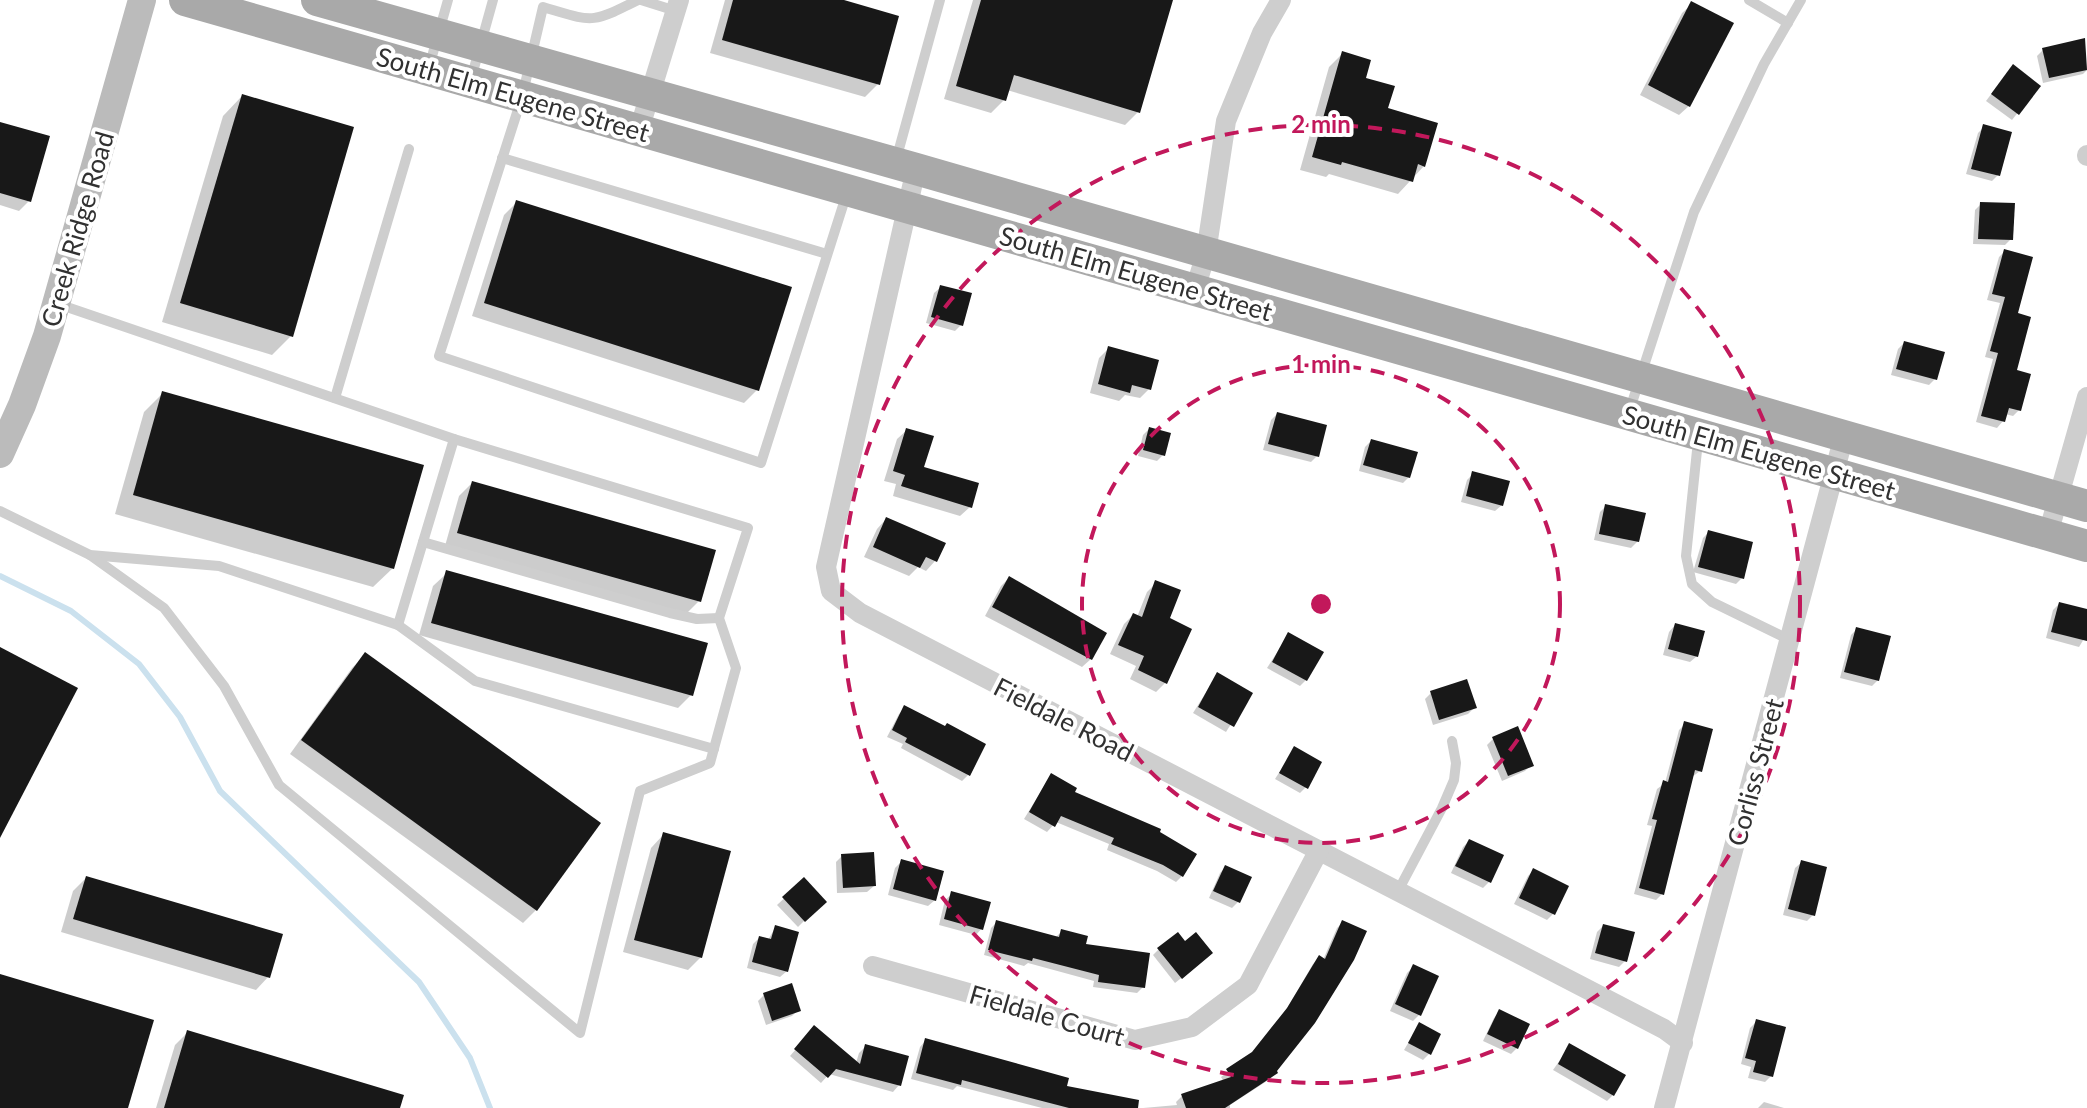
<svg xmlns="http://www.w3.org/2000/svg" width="2087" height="1108" font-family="Lato,sans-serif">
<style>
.shadow{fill:#0003}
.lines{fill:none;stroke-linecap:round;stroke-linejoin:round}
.stream{stroke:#cbe1ee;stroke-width:6}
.building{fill:#181818}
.lane{stroke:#cecece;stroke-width:10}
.street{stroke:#cecece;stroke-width:20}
.secondary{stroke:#bbb;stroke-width:28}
.primary{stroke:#a9a9a9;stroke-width:32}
.ring{fill:none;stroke:#c2185b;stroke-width:4;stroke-dasharray:14 10}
.labels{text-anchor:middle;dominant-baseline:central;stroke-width:8;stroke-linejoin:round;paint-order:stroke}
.street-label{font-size:26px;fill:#313131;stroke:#fff}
.centre{fill:#c2185b;stroke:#fff;stroke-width:4}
.ring-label{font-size:24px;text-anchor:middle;font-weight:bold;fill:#c2185b;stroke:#fff;stroke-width:8;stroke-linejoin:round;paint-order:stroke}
</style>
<rect width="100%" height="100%" fill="#fff"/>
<g class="shadow">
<path d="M725,0H836L878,84L865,97L710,53Z"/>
<path d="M973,0H1171L1138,112L1125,125L1007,90L1004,100L991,113L944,99Z"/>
<path d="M1692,4L1689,106L1679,115L1640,95L1682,13Z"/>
<path d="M2083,40L2087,70L2083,74L2043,83L2037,56L2043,50Z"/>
<path d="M1342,54L1386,110L1424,166L1398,194L1329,174L1326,177L1300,170L1329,67Z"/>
<path d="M2007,73L2039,86L2012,120L1986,101Z"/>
<path d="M242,96L291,336L272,355L162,322L223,116Z"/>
<path d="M0,124L29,201L19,211L0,205Z"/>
<path d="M1984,127L1998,175L1992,181L1966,174L1978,133Z"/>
<path d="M517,202L757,390L744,403L472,316L504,215Z"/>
<path d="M1981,204L2011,239L2005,245L1973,244L1975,210Z"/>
<path d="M2005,251L2015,315V372L2019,410L2013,416L2005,414L2003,421L1997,428L1976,422L1993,359L1985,357L2000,303L1987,300L1999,257Z"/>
<path d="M941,287L961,325L955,331L926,323L934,293Z"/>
<path d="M1904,343L1935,379L1929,385L1891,375L1898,349Z"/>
<path d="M1109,348L1149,389L1140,398L1125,395L1119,401L1090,393L1099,358Z"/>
<path d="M163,393L393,568L373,587L115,514L144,412Z"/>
<path d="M1277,414L1317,456L1311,462L1263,450L1271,420Z"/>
<path d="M1149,429L1163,455L1157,461L1138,456L1143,435Z"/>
<path d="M907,430L922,468L970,507L960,516L893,496L896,484L884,481L897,439Z"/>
<path d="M1371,441L1409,477L1403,483L1359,471L1365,447Z"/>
<path d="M1473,474L1502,505L1495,511L1461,502L1467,480Z"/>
<path d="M472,483L699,601L686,614L445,546L459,496Z"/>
<path d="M1606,506L1638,541L1631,548L1594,540L1600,512Z"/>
<path d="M886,519L935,561L926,571L918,567L909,576L864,557L877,529Z"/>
<path d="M1709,532L1742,578L1736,584L1693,572L1703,538Z"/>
<path d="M447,573L691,695L678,708L419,635L433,586Z"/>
<path d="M1009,578L1091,659L1082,667L985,616L1001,586Z"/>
<path d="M1156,583L1167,619L1166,682L1156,692L1130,679L1136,666L1110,654L1124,624L1133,615L1137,617L1147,592Z"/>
<path d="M2059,604L2087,611V634L2079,647L2046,638L2053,610Z"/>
<path d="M1675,625L1697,656L1690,662L1663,655L1669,632Z"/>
<path d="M1857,629L1878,680L1872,686L1840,678L1851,635Z"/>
<path d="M1289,634L1306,680L1300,686L1267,668Z"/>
<path d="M365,655L536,910L523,923L290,754L352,668Z"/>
<path d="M1217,675L1250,694L1226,732L1193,713Z"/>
<path d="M1431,693L1474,708L1468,714L1433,725L1425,699Z"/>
<path d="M905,708L968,775L962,781L901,748L903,744L887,737L899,714Z"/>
<path d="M1685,724L1700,771L1692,777L1662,894L1656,900L1634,894L1652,826L1647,825L1657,789L1665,783L1679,730Z"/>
<path d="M1493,739L1531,765L1525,771L1502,781L1487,745Z"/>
<path d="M1294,749L1306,787L1300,793L1275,779Z"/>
<path d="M1051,775L1072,793L1182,876L1176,882L1157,871L1107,850L1109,844L1056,822L1047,832L1024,819Z"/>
<path d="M664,834L701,957L688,970L623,952L651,848Z"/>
<path d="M1469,841L1489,882L1483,888L1451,873L1463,847Z"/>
<path d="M842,856L874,886L867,892L837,893L836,862Z"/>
<path d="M901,862L935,900L928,906L888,895L895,868Z"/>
<path d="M1802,862L1813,915L1807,921L1783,915L1795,868Z"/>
<path d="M1226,867L1238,902L1232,908L1209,898L1220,873Z"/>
<path d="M1534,870L1553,914L1547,920L1514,904L1528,876Z"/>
<path d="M86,878L269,976L256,990L61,932L73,891Z"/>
<path d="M804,880L824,901L798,927L777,905Z"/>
<path d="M952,894L982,928L976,935L939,925L945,900Z"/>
<path d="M997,922L1055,938L1062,931L1143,987L1137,993L1093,987L1094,981L1028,963L1024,966L984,955L991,928Z"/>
<path d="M1343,922L1274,1071L1276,1073L1270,1079L1230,1105V1108H1143L1177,1105L1176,1102L1182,1096L1224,1082L1221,1077L1251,1055L1282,1017L1313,964L1319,958L1323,960L1337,928Z"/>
<path d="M1603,926L1625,961L1619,967L1590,959L1597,932Z"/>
<path d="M775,928L787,971L780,977L747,968L753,944L759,938L768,940Z"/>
<path d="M1159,949L1205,959L1175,983L1153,955Z"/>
<path d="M1413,967L1419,1015L1413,1021L1390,1011L1407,973Z"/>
<path d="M764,995L798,1010L792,1016L766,1025L758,1001Z"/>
<path d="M1500,1012L1517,1048L1511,1054L1483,1041L1494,1018Z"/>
<path d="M1756,1022L1771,1076L1765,1082L1748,1078L1751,1067L1741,1064L1750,1028Z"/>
<path d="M1419,1025L1429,1054L1423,1060L1404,1050Z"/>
<path d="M188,1032L398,1108H156L175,1045Z"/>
<path d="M809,1034L856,1063L859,1053L865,1047L899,1085L893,1092L829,1074L821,1083L790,1056Z"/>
<path d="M926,1040L1065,1088L1120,1108H1042L957,1086L953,1090L911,1079L920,1047Z"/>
<path d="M1570,1046L1613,1095L1607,1101L1553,1070Z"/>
<path d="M1764,1102L1784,1108H1758Z"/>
</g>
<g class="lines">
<path class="stream" d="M0,576L71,611L139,664L180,717L220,791L419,982L470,1058L490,1108"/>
</g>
<g class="building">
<path d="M733,0H844L899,16L880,85L722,40Z"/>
<path d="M981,0H1173L1140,113L1014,75L1006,101L956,86Z"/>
<path d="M1691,1L1734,23L1690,107L1648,85Z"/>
<path d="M2085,38L2087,70L2049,78L2042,48Z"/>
<path d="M1342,51L1371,60L1366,78L1395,86L1388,108L1438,123L1425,167L1418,164L1413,182L1342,162L1341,165L1312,157Z"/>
<path d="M2013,64L2041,86L2019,115L1991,94Z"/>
<path d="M242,94L354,127L293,337L180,303Z"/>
<path d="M0,122L50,136L31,202L0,193Z"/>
<path d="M1983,124L2012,132L2000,176L1971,169Z"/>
<path d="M516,200L792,287L759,391L484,303Z"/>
<path d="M1980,202L2015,203L2013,240L1978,239Z"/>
<path d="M2004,249L2033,257L2018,313L2031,317L2017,370L2031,374L2021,411L2009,408L2005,422L1981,416L1998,353L1990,351L2005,297L1992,294Z"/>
<path d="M940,285L972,293L963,326L931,317Z"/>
<path d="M1904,341L1945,352L1937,380L1896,369Z"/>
<path d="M1108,346L1159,360L1151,390L1132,385L1130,393L1098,384Z"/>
<path d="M162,391L424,465L394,569L133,495Z"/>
<path d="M1277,412L1327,425L1319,457L1268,444Z"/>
<path d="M1149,427L1171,433L1165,456L1143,450Z"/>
<path d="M906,428L934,436L924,467L979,483L972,508L901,486L905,475L893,471Z"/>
<path d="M1371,439L1418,452L1410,478L1363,465Z"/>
<path d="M1472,471L1510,481L1503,506L1466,496Z"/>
<path d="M472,481L716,550L701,602L457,533Z"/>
<path d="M1605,504L1646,513L1639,542L1599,534Z"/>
<path d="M886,517L946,543L937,562L926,557L920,568L873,547Z"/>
<path d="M1708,530L1753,542L1744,579L1698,567Z"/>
<path d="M446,570L708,643L693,696L431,623Z"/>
<path d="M1009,576L1107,633L1092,660L992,607Z"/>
<path d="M1155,580L1181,590L1170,618L1192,629L1167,684L1138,670L1144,656L1118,645L1133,613L1142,617Z"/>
<path d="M2059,602L2087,609V641L2051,632Z"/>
<path d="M1675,623L1705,631L1698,657L1668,649Z"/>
<path d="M1856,627L1891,636L1879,681L1844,672Z"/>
<path d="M1288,632L1324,652L1307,681L1272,662Z"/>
<path d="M0,647L78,688L0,838Z"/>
<path d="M365,652L601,823L537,911L301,740Z"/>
<path d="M1217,672L1253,693L1234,727L1198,707Z"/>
<path d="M1467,679L1477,708L1439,720L1430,691Z"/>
<path d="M904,705L945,726L947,723L986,744L970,776L905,742L907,738L892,730Z"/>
<path d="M1684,721L1713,729L1702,772L1695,770L1664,895L1639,888L1657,820L1652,819L1663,780L1668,782Z"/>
<path d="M1518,726L1534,766L1508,776L1492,737Z"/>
<path d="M1294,746L1322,762L1308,789L1279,773Z"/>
<path d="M1051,773L1077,788L1075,792L1161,829L1160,832L1197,854L1183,877L1163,865L1111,844L1114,838L1061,816L1055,827L1029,812Z"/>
<path d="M663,832L731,851L702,958L634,940Z"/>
<path d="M1469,839L1504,855L1491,883L1455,866Z"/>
<path d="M874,852L876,886L843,888L841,854Z"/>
<path d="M901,859L944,871L936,901L893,889Z"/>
<path d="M1801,860L1827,867L1815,916L1788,909Z"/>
<path d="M1225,865L1252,877L1240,903L1213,891Z"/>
<path d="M1533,868L1569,886L1555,915L1519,898Z"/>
<path d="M86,876L283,934L270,978L73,919Z"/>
<path d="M804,877L827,902L805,922L782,897Z"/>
<path d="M951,891L991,902L983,930L944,919Z"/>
<path d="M996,920L1059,937L1061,929L1088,936L1086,944L1150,953L1145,988L1098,982L1099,975L1033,958L1032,961L988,950Z"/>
<path d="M1342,920L1367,931L1354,960L1315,1023L1277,1071L1278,1073L1225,1108H1186L1181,1094L1231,1077L1226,1069L1252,1052L1287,1008L1319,955L1325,959Z"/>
<path d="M1603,924L1635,932L1627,962L1595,953Z"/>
<path d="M775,925L799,932L788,972L752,962L759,936L771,939Z"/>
<path d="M1178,932L1185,941L1196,932L1213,953L1182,979L1157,948Z"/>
<path d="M1413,964L1439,976L1421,1016L1395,1004Z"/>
<path d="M0,974L154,1020L128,1108H0Z"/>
<path d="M792,983L801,1011L772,1021L763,993Z"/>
<path d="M1499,1009L1530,1024L1518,1049L1487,1034Z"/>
<path d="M1756,1019L1786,1027L1773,1077L1753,1072L1756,1061L1745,1058Z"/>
<path d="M1419,1022L1441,1034L1431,1055L1408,1043Z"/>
<path d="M814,1025L860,1064L865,1044L909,1056L901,1086L836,1069L828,1078L794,1049Z"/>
<path d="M187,1030L404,1095L400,1108H164Z"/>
<path d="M925,1038L1069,1078L1067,1086L1139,1100L1138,1108H1069L962,1080L961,1085L916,1073Z"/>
<path d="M1569,1043L1626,1075L1614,1096L1558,1064Z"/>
</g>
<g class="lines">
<g class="lane">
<path d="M638,0C590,24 594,22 543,7L522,97L439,356L761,463L846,196"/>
<path d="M641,0L676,11"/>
<path d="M1749,0L1788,23"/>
<path d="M429,67L448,0"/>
<path d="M471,79L493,0"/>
<path d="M502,158L827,254"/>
<path d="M896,160L940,0"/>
<path d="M335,398L409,149"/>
<path d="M1629,412L1694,212L1764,64L1801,0"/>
<path d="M1698,441L1686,556L1692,584L1712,602L1790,640"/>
<path d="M0,511L90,555L219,566L398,625L454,439L58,304"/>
<path d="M423,542L670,613L697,619L719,618"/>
<path d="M90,555L164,608L224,686L279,785L580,1033L640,791L710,763L736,668L719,618L748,528L454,439"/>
<path d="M398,625L475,681L714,749"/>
<path d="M1398,891L1442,808L1454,780L1456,763L1452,741"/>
</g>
<g class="street">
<path d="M639,130L679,0"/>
<path d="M2087,155V156"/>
<path d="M916,169L826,567L831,591L860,613L1664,1029L1683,1043"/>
<path d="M1195,290L1206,253L1226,121L1262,33L1281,0"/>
<path d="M2048,534L2087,397"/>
<path d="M873,966L1135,1040L1192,1027L1248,985L1319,850"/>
<path d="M1664,1108L1844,436"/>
</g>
<path class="secondary" d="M0,454L22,405L47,336L142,0"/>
<g class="primary">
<path d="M185,0L2087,546"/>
<path d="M317,0L916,169L2087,506"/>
</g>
</g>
<g class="ring">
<circle cx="1321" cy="604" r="239"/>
<circle cx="1321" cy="604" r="479"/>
</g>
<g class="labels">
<g class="street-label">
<text transform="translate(513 94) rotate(16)">South Elm Eugene Street</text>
<text transform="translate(77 229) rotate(-74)">Creek Ridge Road</text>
<text transform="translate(1136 273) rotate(16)">South Elm Eugene Street</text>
<text transform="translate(1759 452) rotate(16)">South Elm Eugene Street</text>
<text transform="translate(1064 719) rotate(27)">Fieldale Road</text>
<text transform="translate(1755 772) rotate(-75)">Corliss Street</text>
<text transform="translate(1047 1015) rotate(16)">Fieldale Court</text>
</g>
</g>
<circle cx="1321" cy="604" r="12" class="centre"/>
<g class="ring-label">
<text x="1321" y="133">2 min</text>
<text x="1321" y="373">1 min</text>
</g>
</svg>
